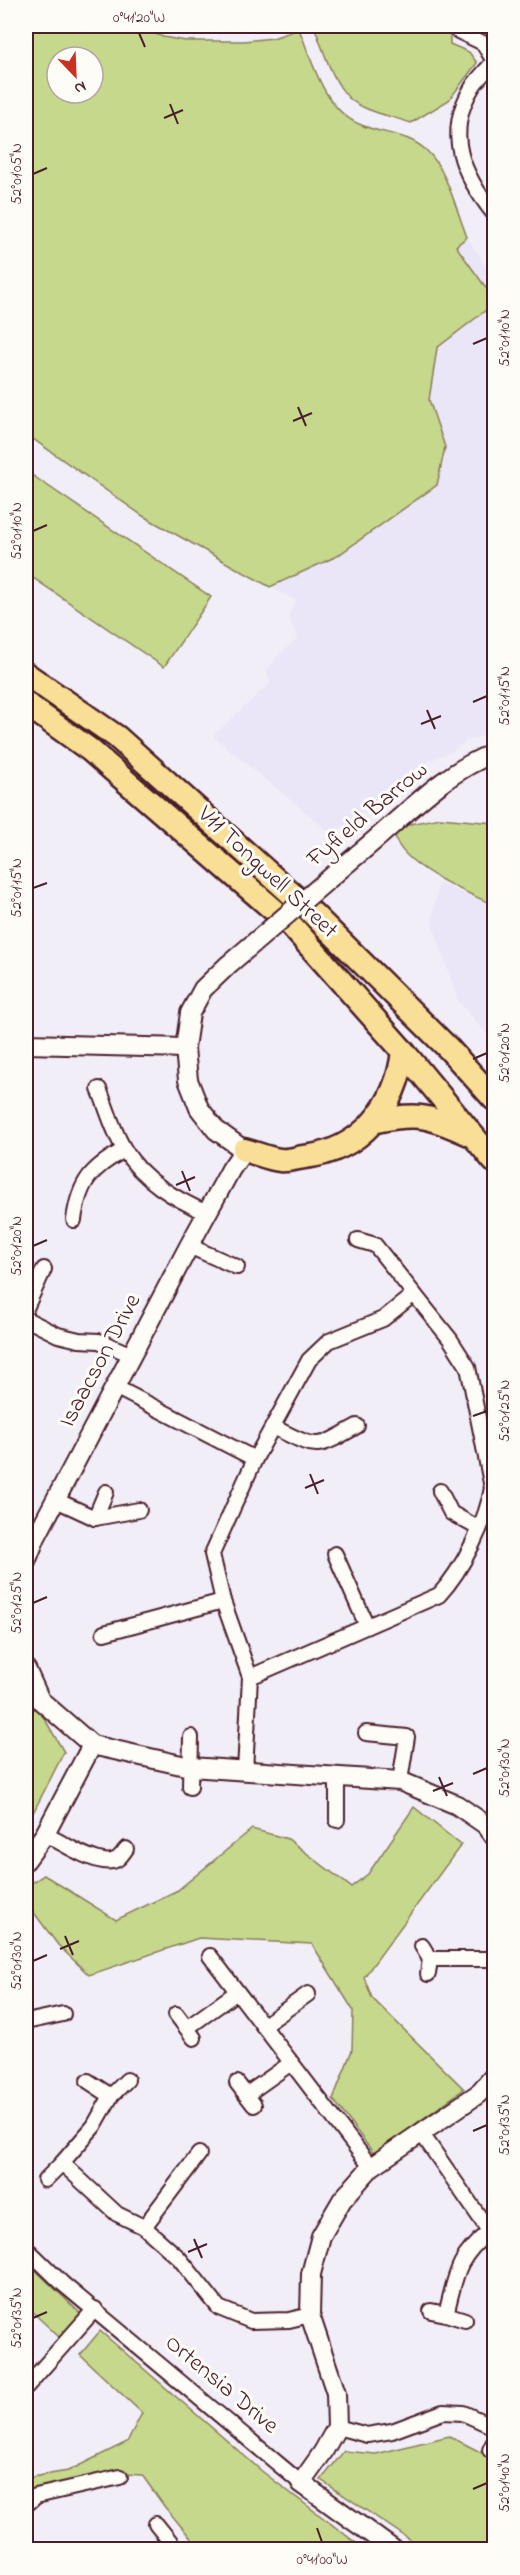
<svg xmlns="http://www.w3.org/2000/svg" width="520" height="2575" font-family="'Indie Flower',sans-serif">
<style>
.built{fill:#eae5f7;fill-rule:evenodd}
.green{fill:#c6d88c;stroke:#887c5c;stroke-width:1.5;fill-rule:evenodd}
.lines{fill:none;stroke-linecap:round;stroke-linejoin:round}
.minor-casing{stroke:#4a1f2b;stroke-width:18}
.tertiary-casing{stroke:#4a1f2b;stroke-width:22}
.trunk-casing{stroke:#4a1f2b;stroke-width:27}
.minor{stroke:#fdfcf7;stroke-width:14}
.tertiary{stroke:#fdfcf7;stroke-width:18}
.trunk{stroke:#f9df96;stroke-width:22}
.tertiary-bridge-casing{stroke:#4a1f2b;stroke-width:22;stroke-linecap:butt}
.tertiary-bridge{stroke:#fdfcf7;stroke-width:18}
.ticks{fill:none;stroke:#4a1f2b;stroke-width:2}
.labels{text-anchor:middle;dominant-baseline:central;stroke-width:6;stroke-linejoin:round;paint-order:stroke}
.street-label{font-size:24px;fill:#4a1f2b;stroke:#fdfcf7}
.neatline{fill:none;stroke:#4a1f2b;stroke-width:2}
.ticks-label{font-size:15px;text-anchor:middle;fill:#4a1f2b}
</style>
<rect width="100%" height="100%" fill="#f2eef7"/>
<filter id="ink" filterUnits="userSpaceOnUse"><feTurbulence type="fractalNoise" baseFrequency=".0167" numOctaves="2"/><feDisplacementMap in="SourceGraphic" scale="12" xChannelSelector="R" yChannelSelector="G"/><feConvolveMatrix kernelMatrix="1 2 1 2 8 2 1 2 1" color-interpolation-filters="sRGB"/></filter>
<g filter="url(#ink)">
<g class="built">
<path d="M26,26H137L163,37L186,41H244L273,38L299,29L320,81L331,100L345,115L359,124L410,138L428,151L463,231L494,279V732L466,741L454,750L422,764L349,823L331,833L213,736L270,683L267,670L277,657L298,638L288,616L296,601L143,516L26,434ZM57,57H93V93H57Z"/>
<path d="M439,883L494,907V1042L458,1001L432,922Z"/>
</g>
<g class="green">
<path d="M26,26H137L163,37L186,41H244L273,38L299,29C313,62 323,108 359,124C382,135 406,132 426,150C446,167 457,212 467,237L456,246L494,299V304L437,348L429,400L445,447L437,485L337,556L270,587L143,516L26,434ZM57,57H93V93H57Z"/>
<path d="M314,26H450V44L469,52L477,63L449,100L411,123C392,116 364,112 349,98C331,80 323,48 314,26Z"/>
<path d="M26,471L211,597L164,667L26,573Z"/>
<path d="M440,818L494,823V905C471,895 398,864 395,835L405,825Z"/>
<path d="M26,1687L64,1752L33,1813L26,1818Z"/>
<path d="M414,1807L461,1845L364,1977L372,1998L464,2089L374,2154L333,2099L352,2050L353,2010L312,1944L199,1938L89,1975L58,1945L26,1902V1887L44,1875L116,1920L178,1890L252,1829L288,1839L351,1887L368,1874Z"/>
<path d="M26,2261L81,2314L60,2338L26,2306Z"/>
<path d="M100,2331L263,2472L364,2549H200L164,2506L142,2475L107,2473L26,2497V2478L68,2471L127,2442L142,2413L80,2355Z"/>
<path d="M449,2436L494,2459V2537L487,2549H424L321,2480L344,2451L376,2454Z"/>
</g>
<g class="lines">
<g class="minor-casing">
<g id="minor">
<path d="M458,31L483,43L494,61"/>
<path d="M494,61C488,69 479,77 473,86C443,134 463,175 494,214"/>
<path d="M99,1089C107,1108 113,1131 124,1149C142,1180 175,1199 207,1213"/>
<path d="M74,1220C79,1182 91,1168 124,1150"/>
<path d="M189,1246L237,1267"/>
<path d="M26,1308L44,1269"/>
<path d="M26,1319L58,1335L79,1340L99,1341L132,1355"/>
<path d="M115,1387L255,1459"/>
<path d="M273,1427C319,1449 313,1451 357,1426"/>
<path d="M440,1491L451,1513L478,1528"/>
<path d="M56,1500L95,1518"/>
<path d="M95,1518L139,1510"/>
<path d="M95,1518L106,1492"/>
<path d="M335,1554L367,1626"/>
<path d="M104,1633L223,1601"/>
<path d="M250,1677L439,1595C463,1569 486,1522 492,1488L468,1367L450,1339L375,1245L358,1240"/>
<path d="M366,1733L407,1737L400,1781"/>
<path d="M245,1771L250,1677L223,1601L212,1554L255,1459L309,1360L329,1341L383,1319L414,1294"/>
<path d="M337,1777V1820"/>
<path d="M190,1787L191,1737"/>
<path d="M45,1834C61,1842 95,1865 112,1861C119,1860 122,1854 126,1849"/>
<path d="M422,1946L430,1959H494"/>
<path d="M210,1956L371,2167"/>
<path d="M428,1974L430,1959"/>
<path d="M176,2014L194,2038"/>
<path d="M26,2022L63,2014"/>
<path d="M263,2026L308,1994"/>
<path d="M187,2028L237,1992"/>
<path d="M127,2080L111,2096L94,2126L62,2163L117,2214L144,2227L179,2258L219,2308L251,2321L289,2320L310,2315"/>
<path d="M88,2081L111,2096"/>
<path d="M237,2083L254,2105"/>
<path d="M246,2095L291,2063"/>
<path d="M422,2134L494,2238"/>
<path d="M45,2180L62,2163"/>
<path d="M144,2227L199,2154"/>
<path d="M26,2248L63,2284L301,2483"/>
<path d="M431,2311L446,2314"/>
<path d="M465,2320L446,2314C457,2273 455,2261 489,2231"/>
<path d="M26,2387L95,2309"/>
<path d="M337,2427L367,2435L392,2431L443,2412L463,2413L494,2427"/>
<path d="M490,2450L494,2442"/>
<path d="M26,2505L36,2496L120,2477"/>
<path d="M156,2524L177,2550"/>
</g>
</g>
<g class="tertiary-casing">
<g id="tertiary">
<path d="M357,855C401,820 441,773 494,753"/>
<path d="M26,1044L185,1048"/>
<path d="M26,1562L36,1537L189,1246L231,1169L244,1150L216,1130L199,1108L188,1080L185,1048L190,1013L203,989L228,965"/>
<path d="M26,1669L40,1700L92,1745L190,1767L400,1781L457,1805L486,1825L494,1836"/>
<path d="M26,1860L45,1834L92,1745"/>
<path d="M394,2550L301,2483L323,2452L337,2427L336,2393L310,2315L311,2274L321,2236L342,2200L371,2167L478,2094L494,2076"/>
</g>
</g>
<g class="trunk-casing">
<g id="trunk">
<path d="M26,674L117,737L304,905L449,1049L494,1099"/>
<path d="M26,704L90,750L290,924L403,1051L494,1161"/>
<path d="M376,1121C419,1112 429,1116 469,1134"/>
<path d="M244,1150C256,1153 269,1159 280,1160C288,1161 296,1158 304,1157C360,1151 397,1107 403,1051"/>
</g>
</g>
<use href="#minor" class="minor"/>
<use href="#tertiary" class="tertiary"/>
<use href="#trunk" class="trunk"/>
<g class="tertiary-bridge-casing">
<path id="tertiary-bridge" d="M228,965L357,855"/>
</g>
<use href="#tertiary-bridge" class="tertiary-bridge"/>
</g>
</g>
<path class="ticks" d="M139,33L145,47M170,104L178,124M164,118L183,110M33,174L47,168M473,344L487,338M298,407L306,426M293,421L312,413M33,531L47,525M473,702L487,696M427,710L435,729M421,724L441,716M33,888L47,883M473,1059L487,1053M182,1171L190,1191M176,1185L195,1177M33,1246L47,1240M473,1416L487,1411M310,1474L318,1494M305,1488L324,1480M33,1603L47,1597M473,1774L487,1768M439,1777L447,1796M433,1791L453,1783M65,1936L73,1955M60,1949L79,1941M33,1961L47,1955M473,2131L487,2125M194,2239L202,2258M188,2252L207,2244M33,2318L47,2312M473,2489L487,2483M317,2528L322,2542"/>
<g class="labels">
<g class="street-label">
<text transform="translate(368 815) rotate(-40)">Fyfield Barrow</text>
<text transform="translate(267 873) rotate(43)">V11 Tongwell Street</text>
<text transform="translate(101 1361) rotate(-62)">Isaacson Drive</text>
<text transform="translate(221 2385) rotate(40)">Ortensia Drive</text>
</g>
</g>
<rect width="520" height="2575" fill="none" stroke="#fdfcf7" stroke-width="66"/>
<g transform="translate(75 75) rotate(157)"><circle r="28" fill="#fdfcf7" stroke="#b5a4a5" stroke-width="1.5"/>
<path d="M0-4.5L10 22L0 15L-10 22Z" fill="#c8321e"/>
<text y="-9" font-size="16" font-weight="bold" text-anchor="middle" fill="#4a1f2b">N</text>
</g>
<rect x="33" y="33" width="454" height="2509" class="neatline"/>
<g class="ticks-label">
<text x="139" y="22">0°41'20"W</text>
<text transform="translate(16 174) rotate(-90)" y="5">52°01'05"N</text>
<text transform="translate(504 338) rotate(-90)" y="5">52°01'10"N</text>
<text transform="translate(16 531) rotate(-90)" y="5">52°01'10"N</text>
<text transform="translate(504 696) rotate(-90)" y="5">52°01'15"N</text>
<text transform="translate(16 888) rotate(-90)" y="5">52°01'15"N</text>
<text transform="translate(504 1053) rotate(-90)" y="5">52°01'20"N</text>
<text transform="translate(16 1246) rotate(-90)" y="5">52°01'20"N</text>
<text transform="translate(504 1411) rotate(-90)" y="5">52°01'25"N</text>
<text transform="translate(16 1603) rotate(-90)" y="5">52°01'25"N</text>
<text transform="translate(504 1768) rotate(-90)" y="5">52°01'30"N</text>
<text transform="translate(16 1961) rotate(-90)" y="5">52°01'30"N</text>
<text transform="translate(504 2125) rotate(-90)" y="5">52°01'35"N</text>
<text transform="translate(16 2318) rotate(-90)" y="5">52°01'35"N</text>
<text transform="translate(504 2483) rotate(-90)" y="5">52°01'40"N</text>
<text x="322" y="2564">0°41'00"W</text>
</g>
</svg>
